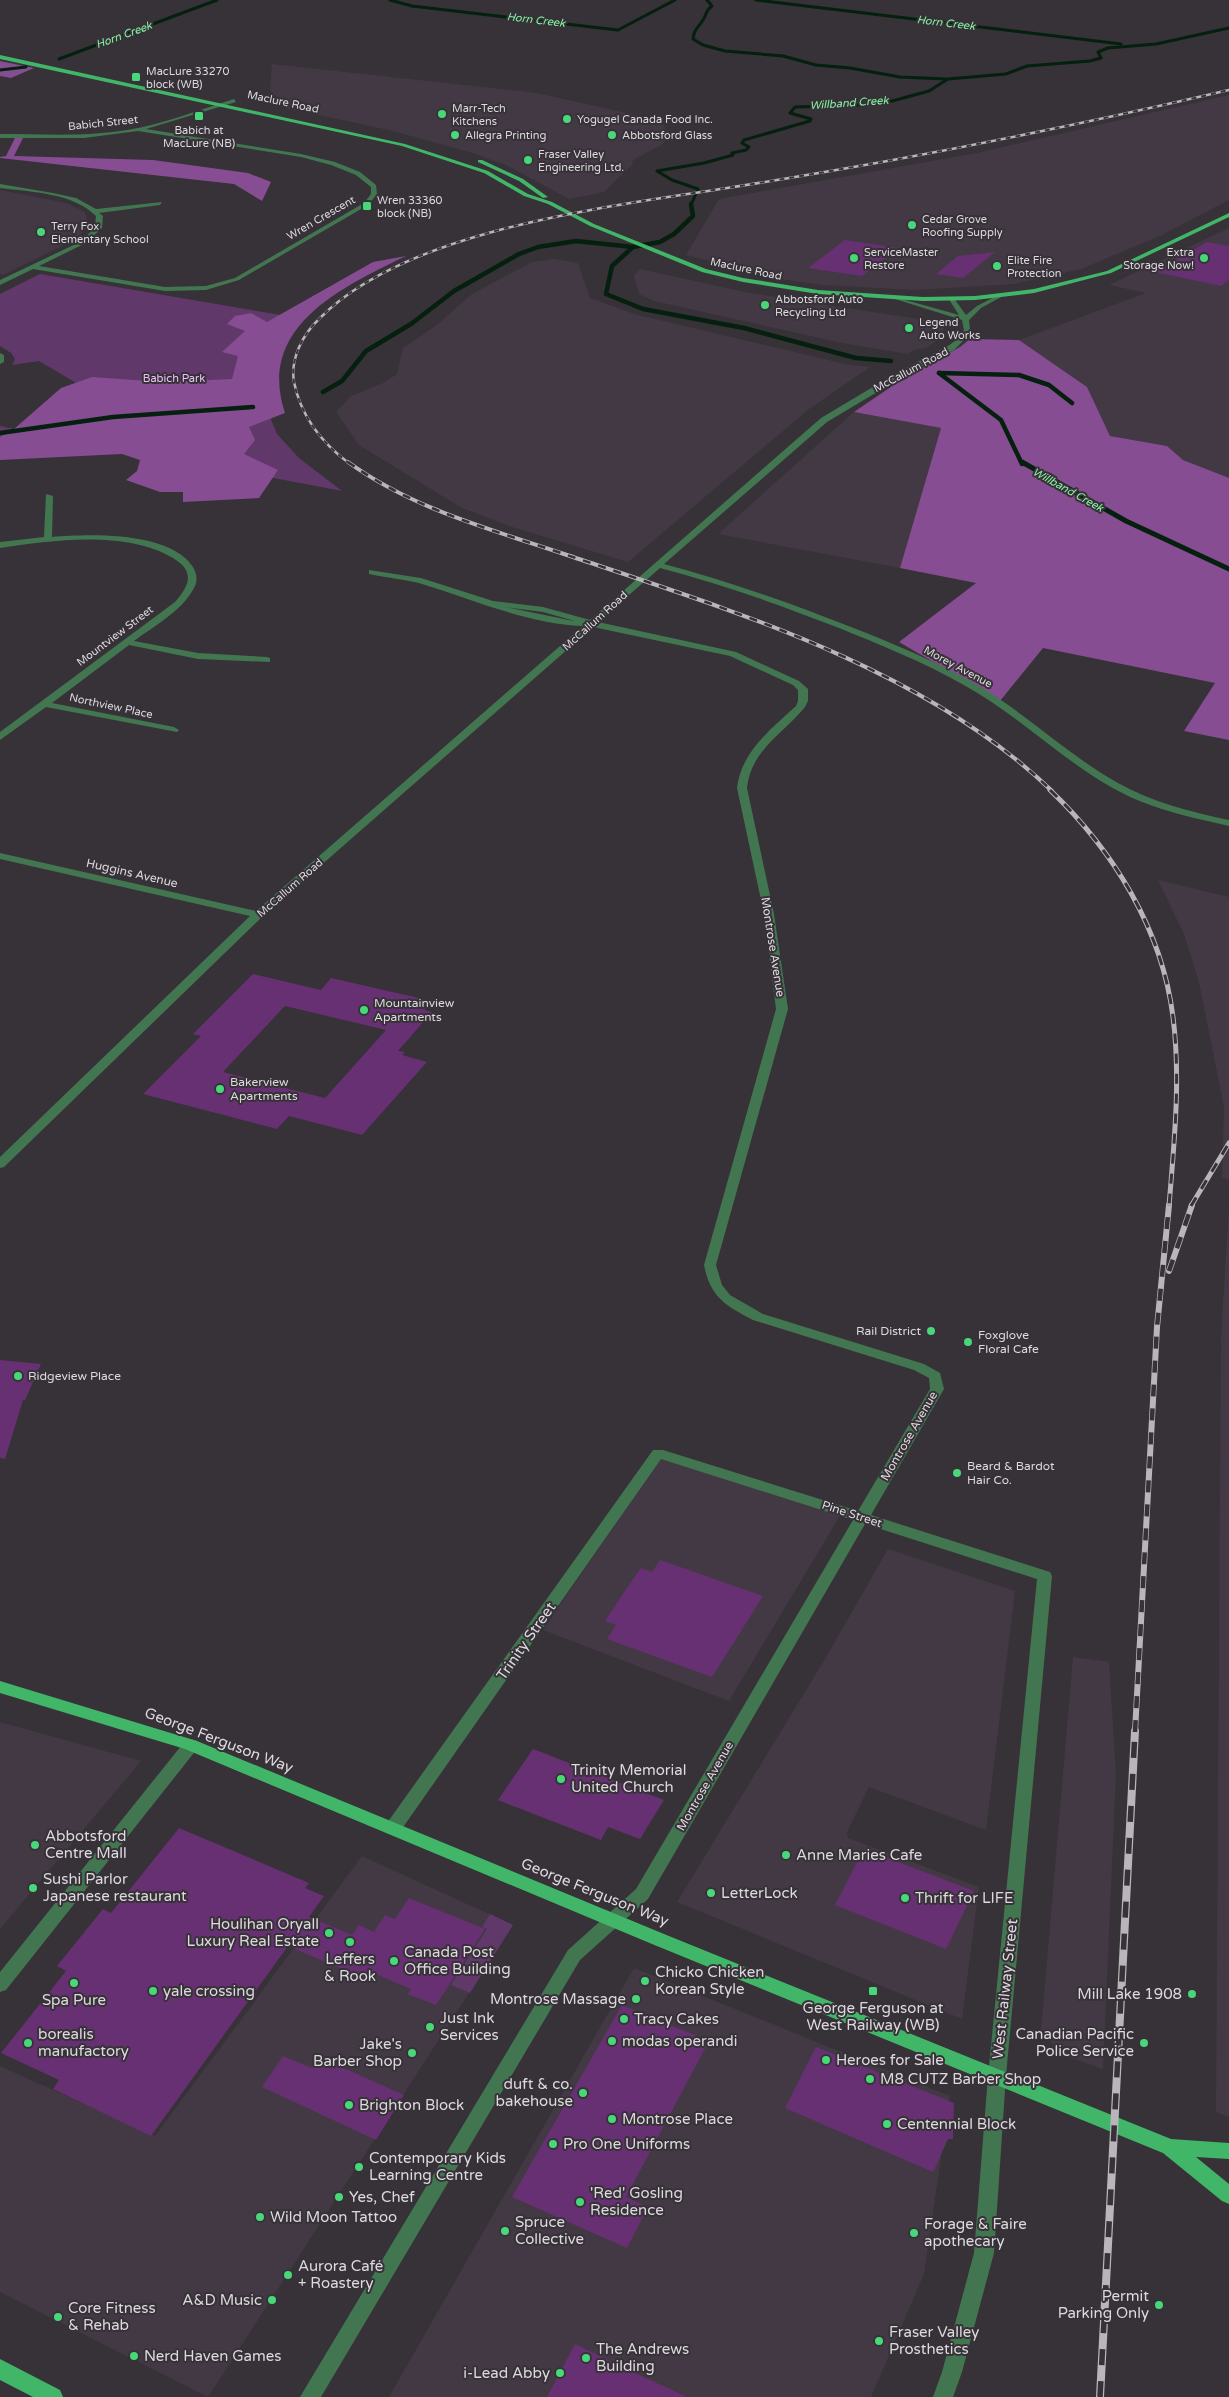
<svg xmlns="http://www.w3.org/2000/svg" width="1229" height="2397" font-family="'Varela Round',sans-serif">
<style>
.built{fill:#433945}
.green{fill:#61386a}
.forest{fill:#864d92}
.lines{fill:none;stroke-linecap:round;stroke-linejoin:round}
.stream-far2{stroke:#05200e;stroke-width:3}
.stream-far1{stroke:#05200e;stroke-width:4.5}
.stream{stroke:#05200e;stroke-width:5}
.building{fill:#673072;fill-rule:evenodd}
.minor{fill:#427650;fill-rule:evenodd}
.major{fill:#41b668;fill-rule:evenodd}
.rail-far4-casing{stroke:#b9b5ba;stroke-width:2.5}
.rail-far3-casing{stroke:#b9b5ba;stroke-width:4}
.rail-far2-casing{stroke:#b9b5ba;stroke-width:5}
.rail-far1-casing{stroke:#b9b5ba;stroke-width:6}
.rail-casing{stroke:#b9b5ba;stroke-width:8}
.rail-far4{stroke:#373138;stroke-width:2;stroke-dasharray:5;stroke-linecap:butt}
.rail-far3{stroke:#373138;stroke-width:2.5;stroke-dasharray:8;stroke-linecap:butt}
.rail-far2{stroke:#373138;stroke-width:3;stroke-dasharray:10;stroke-linecap:butt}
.rail-far1{stroke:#373138;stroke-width:4.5;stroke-dasharray:12;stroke-linecap:butt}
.rail{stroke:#373138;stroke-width:5.5;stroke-dasharray:16;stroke-linecap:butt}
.poi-dot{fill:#48d779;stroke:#373138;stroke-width:2}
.labels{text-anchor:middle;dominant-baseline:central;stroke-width:4;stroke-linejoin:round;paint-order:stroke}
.far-water-label{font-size:11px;font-style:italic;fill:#85f4a3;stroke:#373138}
.far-poi-label{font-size:11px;fill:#ddd9de;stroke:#373138;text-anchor:start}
.far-street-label{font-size:11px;fill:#ddd9de;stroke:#373138}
.far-park-label{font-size:11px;fill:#eec0f8;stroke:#373138}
.street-label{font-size:12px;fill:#ddd9de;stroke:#373138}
.poi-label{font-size:12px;fill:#ddd9de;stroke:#373138;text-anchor:start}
.near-street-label{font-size:15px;fill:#ddd9de;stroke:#373138}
.near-poi-label{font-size:15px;fill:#ddd9de;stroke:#373138;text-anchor:start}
</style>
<rect width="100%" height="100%" fill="#373138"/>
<g class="built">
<path d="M272,64L537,93L631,114L664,125L668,136L663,144L633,160L632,165L604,192L569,199L508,166L473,153L393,131L286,108L270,90Z"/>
<path d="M1229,95V200L1162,235L1081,269L1014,284L914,290L824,285L787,280L686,255L719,199L977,153Z"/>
<path d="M0,190L66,203L85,212L89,225L76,239L3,275L0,274Z"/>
<path d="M1229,228V478H1225L1182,459L1167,446L1110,436L1087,387L1019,340L1146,293L1109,285Z"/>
<path d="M554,259L578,263L590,298L634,314L845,364L870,367L809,409L628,562L512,527L462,508L359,445L336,412L351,396L383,383L397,374L403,348L437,325L472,294L532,262Z"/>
<path d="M640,269L745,292L944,323V328L941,335L935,342L926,348L913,350L908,354L842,343L654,301L639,294L634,275Z"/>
<path d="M854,412L941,428L900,568L718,534Z"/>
<path d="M1158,880L1229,897V1180L1222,1178L1224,1107L1199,982L1184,934Z"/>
<path d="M1229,1206V2117L1216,2112L1221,1337Z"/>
<path d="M661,1458L841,1514L729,1701L543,1630Z"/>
<path d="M888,1549L1015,1591L986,1830L869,1787L847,1832L848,1838L979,1887L962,2019L677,1902L825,1659Z"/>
<path d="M1073,1657L1109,1662L1116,1774L1103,2069L1062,2055L1041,2031Z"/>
<path d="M0,1722L141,1761L0,1929Z"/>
<path d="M362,1856L513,1925L208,2397L0,2292V2066L155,2136Z"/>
<path d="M634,1968L950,2096L924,2274L871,2397H389Z"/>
</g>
<g class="green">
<path d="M40,274L287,316L261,395L277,434L299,458L342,491L14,429L0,437V426L14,429L78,384L39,361L12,365L15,359L11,353L0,346V294Z"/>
<path d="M490,1914L513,1925L470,1993L451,1985L487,1929L482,1927Z"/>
</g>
<g class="forest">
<path d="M0,61L34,68L11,78L0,76Z"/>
<path d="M15,138H23L14,156L153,160L248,173L271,182L262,201L234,184L0,158V157L6,156Z"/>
<path d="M406,256C342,287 256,327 285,413L249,427L255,440L244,454L278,470L259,498L183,502V492H160L126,480L137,471L140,460L122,454L0,460V437L14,429L61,388L92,377L162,382L232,379L238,356L222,352L245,331L227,324L235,316L251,313L267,322L373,262Z"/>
<path d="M970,339L1019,340L1087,387L1110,436L1167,446L1183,460L1229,478V740L1184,731L1215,683L1043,648L1000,701L899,642L976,583L900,568L941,428L854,412L904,378L960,347Z"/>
</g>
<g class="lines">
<g class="stream-far2">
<path d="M390,0L412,6L618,30L675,0"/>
<path d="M707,0L712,6C705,11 707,14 703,20C698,28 694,29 693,39L703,45L725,51L783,56L816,65L850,68L900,77L946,79"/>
<path d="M756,0L1121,44"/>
<path d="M59,59L217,0"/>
<path d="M0,70L26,67"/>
<path d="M691,205L698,189L672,180L657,171L704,163L733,155L732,153L746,150L749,147L742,143L744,140L810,121L811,119L790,113L795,107L862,105L892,101L929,91L948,79L1006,74L1027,66L1090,61L1101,58L1098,52L1108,48L1156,44L1229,28"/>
</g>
<g class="stream-far1">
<path d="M633,247L612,266L606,294L643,309L744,328L856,358L891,361"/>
<path d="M939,373L1001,420L1022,464"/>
<path d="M939,373L1019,375L1049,385L1072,403"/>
<path d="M323,392L342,381L366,351L411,324L454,291L519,254L538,247L576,241L633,247L660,242L674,234L693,216L691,204"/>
<path d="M0,433L113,417L253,407"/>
</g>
<path class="stream" d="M1022,462L1126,521L1229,569"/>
</g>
<g class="building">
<path d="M845,240L898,248L862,276L808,268Z"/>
<path d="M1207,242L1229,246V280L1221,286L1155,272Z"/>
<path d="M995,252L963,278L936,274L958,256Z"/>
<path d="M253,974L321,990L331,978L432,1001L424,1010L432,1012L398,1051L405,1052L402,1055L427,1062L362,1135L289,1116L277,1129L143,1094L201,1036L193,1034ZM285,1006L386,1030L325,1098L223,1072Z"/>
<path d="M0,1360L41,1364L25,1400H23L5,1459L0,1458Z"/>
<path d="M660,1560L763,1596L712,1677L607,1639L616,1625L605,1621L629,1585L641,1568L652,1572Z"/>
<path d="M533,1749L541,1752L664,1800L640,1839L608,1827L601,1840L498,1800Z"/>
<path d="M179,1828L309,1883L305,1888L324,1896L309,1917L352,1935L359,1925L374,1932L385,1915L395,1919L409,1898L485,1929L436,2005L408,1994L411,1989L371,1972L366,1979L288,1946L151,2136L53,2089L59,2080L1,2053L66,1971L57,1966L103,1909L111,1913Z"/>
<path d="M864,1849L974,1891L946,1949L835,1905Z"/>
<path d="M622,2005L709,2041L626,2197L648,2207L627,2248L512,2197Z"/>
<path d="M816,2047L954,2103L953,2139H948L933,2172L785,2108Z"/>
<path d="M283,2056L312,2068L319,2057L404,2095L376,2140L262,2087Z"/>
<path d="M575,2344L635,2373L687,2397H547Z"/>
</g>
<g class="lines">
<g class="minor">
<path d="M234,99L236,102L146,129L301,154L335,162L360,172L376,185L377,194L368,205L239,280L206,290L165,291L33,269L0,285V280L82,241L95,227L96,216C73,193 32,192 0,188V184L53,193L76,198L96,209L162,202L160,205L99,213L103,216L102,228L86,243L39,266L165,287L206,286L235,278L364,203L371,194V187L356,175L331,165L301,157L138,131L84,138H0V134C42,134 85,137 127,130C164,124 198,110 234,99Z"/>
<path d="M998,295L1003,296L981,308L969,320L970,330L964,340L954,350L899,379L827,422L664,564C728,581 790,603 851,627C892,643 933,660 972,682C1024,711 1066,754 1118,783C1152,802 1191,812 1229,820V826C1189,817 1147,808 1111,787C1058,757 1016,713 962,684C923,662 881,645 839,628C780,605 721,584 660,568L598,622L736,652L799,681L808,689V701L805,707C783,734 751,750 747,788L774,914L788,1009L716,1265L722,1285L730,1295L763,1314L924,1364L940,1373L944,1389L871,1515L1050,1572L1052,1576L1006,2076L994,2253L962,2372L953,2397H933L942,2372L974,2253L988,2076L1037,1579L865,1524L648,1899L580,1960L321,2397H300L568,1950L636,1889L853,1520L661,1459L399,1833L393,1835L387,1833L385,1828L387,1823L653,1450H663L858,1511L930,1389L929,1378L914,1370L753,1320C726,1306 710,1297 704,1265L776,1009L764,914L737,788C741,752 771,729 796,706L798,701V690L793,685L730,656L593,627L262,917L4,1167L0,1168V1157L250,916L0,859V853L256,911L583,626C527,624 475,600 422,584C405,579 386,578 369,574V570L421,578L493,601L543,607L590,620L821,418L893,375L948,346L959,338L964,330L962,320L895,299V297L959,315L948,298L953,297L966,315L977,306ZM505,607L543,612L575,621L569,620Z"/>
<path d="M0,353L4,355V362L0,364Z"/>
<path d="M46,494L53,496L52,537C89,534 169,531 193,567C197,574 198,581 194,588C182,611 154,626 134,641L198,653L267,657L270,658V662L198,659L129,645L52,703L174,727L179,730L177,732L46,707L0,740V732L175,602C189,586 196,572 173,558C126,530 53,540 0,548V542L44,537Z"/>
<path d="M191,1739L197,1741L199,1745L197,1749L6,1990L0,1992V1972L185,1741Z"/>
</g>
<g class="major">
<path d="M0,55L405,144L488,171L528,194L552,202L594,224L706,269L743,278L818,290L923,297L975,296L1034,289L1107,271L1227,214L1229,213V217L1111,273L1034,293L975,300L923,301L818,294L743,282L702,272L590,226L548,204L524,196L484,173L402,146L0,59Z"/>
<path d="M478,160H482L523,179L548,197L543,198L519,181L478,162Z"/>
<path d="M0,1681L197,1741L664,1934L1171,2139L1229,2143V2159L1196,2157L1229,2184V2204L1222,2201L1163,2153L652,1944L185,1749L0,1693Z"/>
<path d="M0,2359L60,2390L63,2397H33L0,2380Z"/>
</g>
<g class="rail-far4-casing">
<path id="rail-far4" d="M350,464C323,444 301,417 294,382C290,358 303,334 320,318C408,229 608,207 727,188C779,180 831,171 882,162C998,141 1114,117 1229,90"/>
</g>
<g class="rail-far3-casing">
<path id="rail-far3" d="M348,462C413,509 490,529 564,554C730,610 923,667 1052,791"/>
</g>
<g class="rail-far2-casing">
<g id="rail-far2">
<path d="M1050,790C1113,850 1162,929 1173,1017C1181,1079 1174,1144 1169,1206"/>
<path d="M1191,1206L1229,1143"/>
</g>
</g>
<g class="rail-far1-casing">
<g id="rail-far1">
<path d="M1169,1271L1192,1205"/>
<path d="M1135,1732L1157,1327L1169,1205"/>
</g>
</g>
<g class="rail-casing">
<path id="rail" d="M1100,2397L1135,1731"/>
</g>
<use href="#rail-far4" class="rail-far4"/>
<use href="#rail-far3" class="rail-far3"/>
<use href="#rail-far2" class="rail-far2"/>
<use href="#rail-far1" class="rail-far1"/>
<use href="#rail" class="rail"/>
</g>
<g class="poi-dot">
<rect x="131" y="72" width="10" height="10" rx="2.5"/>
<circle cx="442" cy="114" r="5"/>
<rect x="194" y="111" width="10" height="10" rx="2.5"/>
<circle cx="567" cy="119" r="5"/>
<circle cx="455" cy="135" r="5"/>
<circle cx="612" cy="135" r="5"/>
<circle cx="528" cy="160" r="5"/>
<rect x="362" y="201" width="10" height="10" rx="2.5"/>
<circle cx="912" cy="225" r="5"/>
<circle cx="41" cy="232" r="5"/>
<circle cx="854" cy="258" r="5"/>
<circle cx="1204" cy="258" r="5"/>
<circle cx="997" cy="266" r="5"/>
<circle cx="765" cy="305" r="5"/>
<circle cx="909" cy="328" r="5"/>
<circle cx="364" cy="1010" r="5"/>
<circle cx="220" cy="1089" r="5"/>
<circle cx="931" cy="1331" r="5"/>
<circle cx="968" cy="1342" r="5"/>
<circle cx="18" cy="1376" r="5"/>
<circle cx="957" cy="1473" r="5"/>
<circle cx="561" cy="1779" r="5"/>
<circle cx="35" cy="1845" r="5"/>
<circle cx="786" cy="1855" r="5"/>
<circle cx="33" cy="1888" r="5"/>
<circle cx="711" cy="1893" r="5"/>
<circle cx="905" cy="1898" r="5"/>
<circle cx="329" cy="1933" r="5"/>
<circle cx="350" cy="1942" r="5"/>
<circle cx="394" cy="1961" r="5"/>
<circle cx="645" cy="1981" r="5"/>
<circle cx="74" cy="1983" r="5"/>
<circle cx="153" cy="1991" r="5"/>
<rect x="868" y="1986" width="10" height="10" rx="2.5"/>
<circle cx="1192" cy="1994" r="5"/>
<circle cx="636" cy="1999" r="5"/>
<circle cx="624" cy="2019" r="5"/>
<circle cx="430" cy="2027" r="5"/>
<circle cx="612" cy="2041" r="5"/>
<circle cx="28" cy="2043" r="5"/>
<circle cx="1144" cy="2043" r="5"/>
<circle cx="412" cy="2053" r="5"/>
<circle cx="826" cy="2060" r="5"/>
<circle cx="870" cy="2079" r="5"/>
<circle cx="583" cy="2093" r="5"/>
<circle cx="349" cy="2105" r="5"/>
<circle cx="612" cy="2119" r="5"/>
<circle cx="887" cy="2124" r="5"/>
<circle cx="553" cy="2144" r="5"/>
<circle cx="359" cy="2167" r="5"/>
<circle cx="339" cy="2197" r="5"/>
<circle cx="580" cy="2202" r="5"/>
<circle cx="260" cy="2217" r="5"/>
<circle cx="505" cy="2231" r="5"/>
<circle cx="914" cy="2233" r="5"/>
<circle cx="288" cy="2275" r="5"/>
<circle cx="272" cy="2300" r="5"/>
<circle cx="1159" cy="2305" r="5"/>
<circle cx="58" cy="2317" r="5"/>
<circle cx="879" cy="2341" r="5"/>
<circle cx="134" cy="2356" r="5"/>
<circle cx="586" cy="2358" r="5"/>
<circle cx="560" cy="2373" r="5"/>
</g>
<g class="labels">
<g class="far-water-label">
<text transform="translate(536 20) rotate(7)">Horn Creek</text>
<text transform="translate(946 23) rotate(7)">Horn Creek</text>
<text transform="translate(124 35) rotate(-20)">Horn Creek</text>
<text transform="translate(849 103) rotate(-4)">Willband Creek</text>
<text transform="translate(1068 490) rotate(29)">Willband Creek</text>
</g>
<g class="far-poi-label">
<text x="146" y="71">MacLure 33270<tspan x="146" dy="13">block (WB)</tspan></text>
<text x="452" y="108">Marr-Tech<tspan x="452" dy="13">Kitchens</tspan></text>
<text x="577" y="119">Yogugel Canada Food Inc.</text>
<text x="199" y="130" text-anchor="middle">Babich at<tspan x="199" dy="13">MacLure (NB)</tspan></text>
<text x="465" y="135">Allegra Printing</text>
<text x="622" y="135">Abbotsford Glass</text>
<text x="538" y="154">Fraser Valley<tspan x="538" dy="13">Engineering Ltd.</tspan></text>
<text x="377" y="200">Wren 33360<tspan x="377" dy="13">block (NB)</tspan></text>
<text x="922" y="219">Cedar Grove<tspan x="922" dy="13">Roofing Supply</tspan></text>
<text x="51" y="226">Terry Fox<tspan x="51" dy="13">Elementary School</tspan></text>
<text x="864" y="252">ServiceMaster<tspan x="864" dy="13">Restore</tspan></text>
<text x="1194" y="252" text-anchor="end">Extra<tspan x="1194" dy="13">Storage Now!</tspan></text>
<text x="1007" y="260">Elite Fire<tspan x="1007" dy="13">Protection</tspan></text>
<text x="775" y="299">Abbotsford Auto<tspan x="775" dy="13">Recycling Ltd</tspan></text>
<text x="919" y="322">Legend<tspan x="919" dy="13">Auto Works</tspan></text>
</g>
<g class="far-street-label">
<text transform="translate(283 102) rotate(12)">Maclure Road</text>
<text transform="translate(103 123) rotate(-6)">Babich Street</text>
<text transform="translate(321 218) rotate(-30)">Wren Crescent</text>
<text transform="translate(746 269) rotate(12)">Maclure Road</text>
<text transform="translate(911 370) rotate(-28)">McCallum Road</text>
<text transform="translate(595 621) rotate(-42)">McCallum Road</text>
<text transform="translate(115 636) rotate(-37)">Mountview Street</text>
<text transform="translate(958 667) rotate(28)">Morey Avenue</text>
<text transform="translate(111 706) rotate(12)">Northview Place</text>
<text transform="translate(290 888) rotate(-41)">McCallum Road</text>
</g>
<g class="far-park-label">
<text x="174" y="378">Babich Park</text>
</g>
<g class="street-label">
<text transform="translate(132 873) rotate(13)">Huggins Avenue</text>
<text transform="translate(773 947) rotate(81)">Montrose Avenue</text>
<text transform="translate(909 1436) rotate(-60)">Montrose Avenue</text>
<text transform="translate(852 1514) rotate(18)">Pine Street</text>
<text transform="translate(705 1786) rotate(-60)">Montrose Avenue</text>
</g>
<g class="poi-label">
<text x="374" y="1003">Mountainview<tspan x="374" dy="14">Apartments</tspan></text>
<text x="230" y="1082">Bakerview<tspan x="230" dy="14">Apartments</tspan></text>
<text x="921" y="1331" text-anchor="end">Rail District</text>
<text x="978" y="1335">Foxglove<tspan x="978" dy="14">Floral Cafe</tspan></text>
<text x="28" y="1376">Ridgeview Place</text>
<text x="967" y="1466">Beard &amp; Bardot<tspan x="967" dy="14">Hair Co.</tspan></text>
</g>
<g class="near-street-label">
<text transform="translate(526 1641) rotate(-55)">Trinity Street</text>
<text transform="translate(219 1740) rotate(21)">George Ferguson Way</text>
<text transform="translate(595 1892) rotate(22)">George Ferguson Way</text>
<text transform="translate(1005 1989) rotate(-84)">West Railway Street</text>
</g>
<g class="near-poi-label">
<text x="571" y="1770">Trinity Memorial<tspan x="571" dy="17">United Church</tspan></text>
<text x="45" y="1836">Abbotsford<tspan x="45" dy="17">Centre Mall</tspan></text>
<text x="796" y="1855">Anne Maries Cafe</text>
<text x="43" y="1879">Sushi Parlor<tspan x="43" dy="17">Japanese restaurant</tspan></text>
<text x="721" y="1893">LetterLock</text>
<text x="915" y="1898">Thrift for LIFE</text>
<text x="319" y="1924" text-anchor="end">Houlihan Oryall<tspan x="319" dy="17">Luxury Real Estate</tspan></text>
<text x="404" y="1952">Canada Post<tspan x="404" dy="17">Office Building</tspan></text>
<text x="350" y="1959" text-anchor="middle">Leffers<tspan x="350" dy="17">&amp; Rook</tspan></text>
<text x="655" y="1972">Chicko Chicken<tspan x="655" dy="17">Korean Style</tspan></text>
<text x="163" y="1991">yale crossing</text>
<text x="1182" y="1994" text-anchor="end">Mill Lake 1908</text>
<text x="626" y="1999" text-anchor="end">Montrose Massage</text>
<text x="74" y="2000" text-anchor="middle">Spa Pure</text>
<text x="873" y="2008" text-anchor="middle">George Ferguson at<tspan x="873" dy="17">West Railway (WB)</tspan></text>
<text x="440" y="2018">Just Ink<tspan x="440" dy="17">Services</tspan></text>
<text x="634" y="2019">Tracy Cakes</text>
<text x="38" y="2034">borealis<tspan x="38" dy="17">manufactory</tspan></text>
<text x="1134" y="2034" text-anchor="end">Canadian Pacific<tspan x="1134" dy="17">Police Service</tspan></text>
<text x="622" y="2041">modas operandi</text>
<text x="402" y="2044" text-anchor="end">Jake's<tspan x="402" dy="17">Barber Shop</tspan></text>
<text x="836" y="2060">Heroes for Sale</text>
<text x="880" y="2079">M8 CUTZ Barber Shop</text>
<text x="573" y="2084" text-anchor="end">duft &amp; co.<tspan x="573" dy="17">bakehouse</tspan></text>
<text x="359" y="2105">Brighton Block</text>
<text x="622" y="2119">Montrose Place</text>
<text x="897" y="2124">Centennial Block</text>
<text x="563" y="2144">Pro One Uniforms</text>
<text x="369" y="2158">Contemporary Kids<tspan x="369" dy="17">Learning Centre</tspan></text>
<text x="590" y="2193">'Red' Gosling<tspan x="590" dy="17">Residence</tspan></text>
<text x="349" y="2197">Yes, Chef</text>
<text x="270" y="2217">Wild Moon Tattoo</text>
<text x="515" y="2222">Spruce<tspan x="515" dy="17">Collective</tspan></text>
<text x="924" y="2224">Forage &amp; Faire<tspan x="924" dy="17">apothecary</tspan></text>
<text x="298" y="2266">Aurora Café<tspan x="298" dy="17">+ Roastery</tspan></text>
<text x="1149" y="2296" text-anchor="end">Permit<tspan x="1149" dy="17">Parking Only</tspan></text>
<text x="262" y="2300" text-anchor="end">A&amp;D Music</text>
<text x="68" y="2308">Core Fitness<tspan x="68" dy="17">&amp; Rehab</tspan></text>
<text x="889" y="2332">Fraser Valley<tspan x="889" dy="17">Prosthetics</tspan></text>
<text x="596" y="2349">The Andrews<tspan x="596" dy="17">Building</tspan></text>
<text x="144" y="2356">Nerd Haven Games</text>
<text x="550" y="2373" text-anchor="end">i-Lead Abby</text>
</g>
</g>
</svg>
